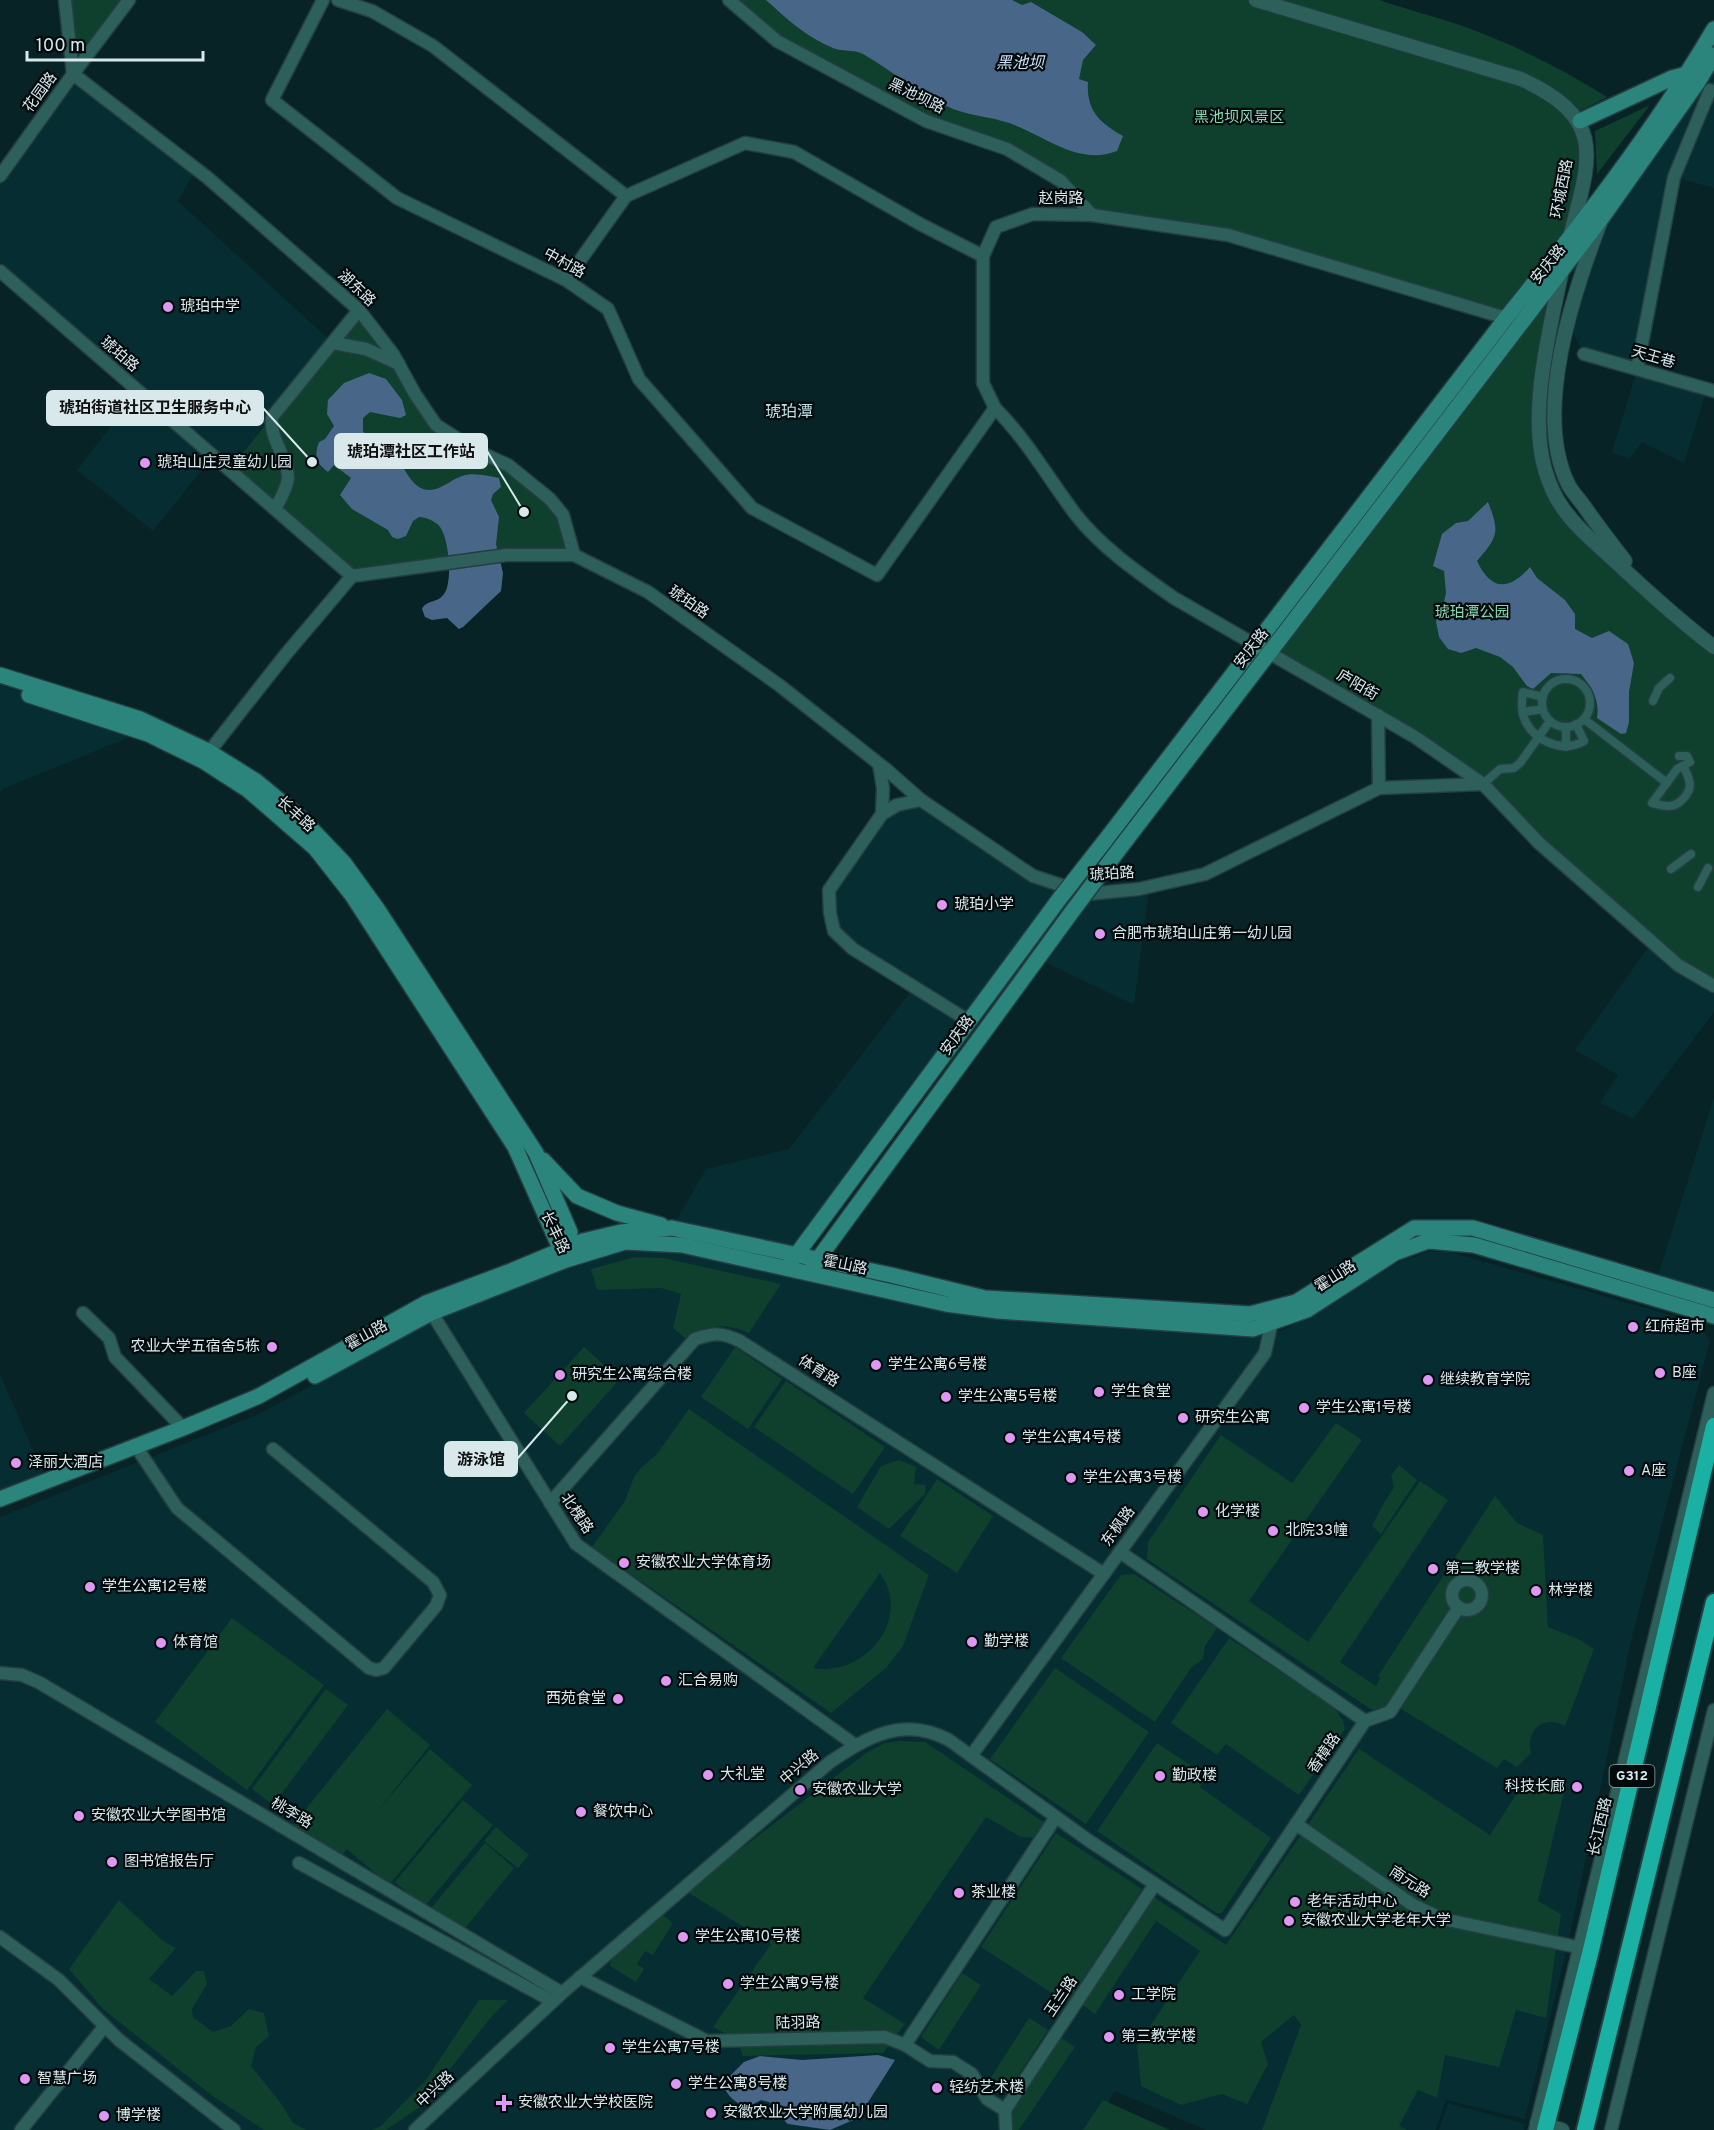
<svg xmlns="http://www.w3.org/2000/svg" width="1714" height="2130" font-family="Overpass,'Noto Sans SC',sans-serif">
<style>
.built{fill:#052d32}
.green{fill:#0e402d;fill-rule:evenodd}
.water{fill:#486687}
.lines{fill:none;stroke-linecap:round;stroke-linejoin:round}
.pedestrian-casing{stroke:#243f42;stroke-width:11}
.minor-casing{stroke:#243f42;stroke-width:15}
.tertiary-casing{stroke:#243f42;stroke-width:16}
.secondary-casing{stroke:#243f42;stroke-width:18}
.trunk-casing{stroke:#243f42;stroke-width:20}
.pedestrian{stroke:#2d605a;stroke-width:8}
.minor{stroke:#2d605a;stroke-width:12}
.tertiary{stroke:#2d605a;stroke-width:14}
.secondary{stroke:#2c857c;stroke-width:15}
.trunk{stroke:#1ab0a3;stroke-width:16}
.secondary-bridge-casing{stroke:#243f42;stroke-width:18;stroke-linecap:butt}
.secondary-bridge{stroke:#2c857c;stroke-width:15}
.poi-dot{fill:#df98f2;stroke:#020a0c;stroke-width:2}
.labels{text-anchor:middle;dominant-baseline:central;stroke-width:4.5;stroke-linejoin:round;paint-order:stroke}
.shield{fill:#020a0c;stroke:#98a5a8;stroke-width:1.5}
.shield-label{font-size:14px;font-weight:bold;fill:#d9e8eb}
.street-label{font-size:15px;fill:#d9e8eb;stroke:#020a0c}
.park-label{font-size:15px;fill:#8bdab5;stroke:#020a0c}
.poi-label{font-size:15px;fill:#d9e8eb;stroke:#020a0c;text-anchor:start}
.water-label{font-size:16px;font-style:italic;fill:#cce0f7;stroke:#020a0c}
.neighbourhood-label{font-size:16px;fill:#bedde1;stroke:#020a0c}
.leader{fill:none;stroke:#d9e8eb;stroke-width:2}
.callout-dot{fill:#d9e8eb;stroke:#020a0c;stroke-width:2}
.callout{fill:#d9e8eb;stroke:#d9e8eb;stroke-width:2}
.callout-label{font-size:16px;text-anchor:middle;font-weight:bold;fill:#111}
</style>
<rect width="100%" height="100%" fill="#072326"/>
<g class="built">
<path d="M1714,55V188L1674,177L1637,369L1707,389L1684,463L1642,442L1629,459L1612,452L1637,370L1584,354L1568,323L1604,215Z"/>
<path d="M73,74L196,169L178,201L333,343L229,470L213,456L153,531L77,470L138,391L0,272V176Z"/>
<path d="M0,685L142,732L3,789L0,793Z"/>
<path d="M921,800L1033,876L1067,887L796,1255L672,1228L706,1169L789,1149L914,987L834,931L829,890L882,814Z"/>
<path d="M1149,887L1134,1005L1038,959L1088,894Z"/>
<path d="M1652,942L1714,986V1012L1633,1119L1600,1103L1618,1075L1575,1050Z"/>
<path d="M1714,1097V1300L1656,1282Z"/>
<path d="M626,1249L683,1252L947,1311L1254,1336L1284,1330L1399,1262L1427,1252H1450L1698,1323L1710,1341L1632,1637L1568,1944L1525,2119L1446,2100L1436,2130H1206L1115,2091L1093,2130H0V1517L259,1414L432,1320L567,1267Z"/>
<path d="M0,1374L44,1475L0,1492Z"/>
<path d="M1448,2103L1525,2124L1524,2130H1439Z"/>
</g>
<g class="green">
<path d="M65,0H129L73,74Z"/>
<path d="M729,0H1379C1409,10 1441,18 1471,29C1519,47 1564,70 1607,97L1574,114L1584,140L1569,240L1506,318L1228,235L1092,215L1061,181L1007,149L926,121L777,41Z"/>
<path d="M1650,105L1597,174L1595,131Z"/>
<path d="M1562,268L1540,421L1560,505L1714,647V986L1678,965L1483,784L1270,653Z"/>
<path d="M359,310L436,425L550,499L574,555H506L352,576L229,470Z"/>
<path d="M635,1257L663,1258L781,1284L749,1333C724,1322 709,1325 685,1338L673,1328L681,1294L661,1288L597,1290L591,1269Z"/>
<path d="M584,1347L620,1379L560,1446L524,1413Z"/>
<path d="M735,1347L782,1379L748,1429L701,1397Z"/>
<path d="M786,1381L885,1447L853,1494L754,1427Z"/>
<path d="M689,1409L929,1575L903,1646L886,1668L831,1713L592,1547L625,1501L634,1477L641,1468L657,1454ZM880,1573C913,1619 865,1677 813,1668Z"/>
<path d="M1336,1423L1362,1440L1249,1601L1308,1642L1420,1481L1448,1500L1340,1662L1376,1686L1380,1678L1378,1676L1495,1496L1517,1523L1543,1535L1548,1627L1578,1639L1594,1649L1565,1726C1544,1714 1525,1730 1531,1753L1517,1767L1504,1759L1497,1768L1393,1704L1372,1710L1147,1559L1148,1542L1221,1435L1292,1483Z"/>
<path d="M899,1460L916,1467L914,1484L926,1485L925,1494L889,1529L857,1507L881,1466Z"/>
<path d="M1399,1465L1417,1480L1381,1534L1372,1526L1381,1508L1394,1487L1391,1476Z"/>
<path d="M937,1479L993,1516L957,1573L900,1536Z"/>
<path d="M1134,1574L1217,1628L1205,1646L1203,1659L1191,1668L1155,1722L1061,1658L1121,1575Z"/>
<path d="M232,1618L324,1685L247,1790L155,1722Z"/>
<path d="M1229,1638L1334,1707L1343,1721L1345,1729L1299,1795L1226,1744L1217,1755L1171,1723Z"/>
<path d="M1055,1668L1149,1732L1086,1824L990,1759Z"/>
<path d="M326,1689L348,1705L273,1805L252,1789Z"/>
<path d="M387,1709L430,1745L376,1813L430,1749L472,1785L389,1885L347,1849L336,1862L292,1826Z"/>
<path d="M899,1741L925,1742L1048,1825L1039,1838L1021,1837L986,1817L863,1998L905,2024L883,2053L743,2056L735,2034H726L713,2027L771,1944L686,1891L866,1753L885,1743Z"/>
<path d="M1157,1743L1207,1776L1200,1787L1271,1838L1222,1913H1216L1097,1831Z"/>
<path d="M1359,1749L1490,1835L1526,1779L1566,1784L1538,1901L1561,1914L1546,2018L1516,2010L1499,2067L1445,2055L1437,2098L1418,2090L1399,2126L1408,2130H1262L1301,2025L1294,2015L1261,2042L1268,2064L1247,2104L1222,2094L1181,2105L1141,2086L1137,2046L1200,1951L1156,1921L1095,2014L1080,2003L1152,1896L1226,1945Z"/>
<path d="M463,1800L493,1825L424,1907L395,1882Z"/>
<path d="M496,1827L529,1855L518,1868L484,1841Z"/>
<path d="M1056,1833L1142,1889L1067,2003L981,1947Z"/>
<path d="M485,1843L514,1868L462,1932L432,1907Z"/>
<path d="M119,1900L163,1941L176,1948L149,1979L172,1996L196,1971H204L207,1984L192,2009L193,2017L213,2032L231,2026L249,2009L264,2013L269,2036L256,2047L251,2066L280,2102L293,2123L306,2130H264L211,2095L103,2009L69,1969Z"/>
<path d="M660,1913L673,1923L653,1955L645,1951L637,1964L644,1969L636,1982L610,1966L612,1956Z"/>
<path d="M962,1973L981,1985L939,2050L921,2037Z"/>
<path d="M479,2000H508L492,2016L420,2107L386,2130H371L381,2126L426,2080Z"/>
<path d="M1029,2018L1048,2030L1006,2094L988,2082Z"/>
<path d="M1060,2037L1075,2047L1019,2130H1009V2113Z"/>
<path d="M1103,2100L1170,2130H1083Z"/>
</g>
<g class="water">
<path d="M766,0H1012L1022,5L1031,2L1082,32L1096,45L1083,60L1079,79L1088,82C1086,111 1100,123 1123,136L1117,151C1081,165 1050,140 1019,127C998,117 974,117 953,109C921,96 893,71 863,54C854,49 842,52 833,48C806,37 787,19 766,0Z"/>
<path d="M369,373L386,379L402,400L406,415L400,418L370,412L363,418V432C375,438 384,444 394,453C403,464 411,489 428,490C440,491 450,480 462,476C473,472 488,476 499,478L501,487L493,494L491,500L499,517L496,544L503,573L501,591L463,627L459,629L447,618L432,620L425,617L422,609C426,600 438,603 444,594C453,582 449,539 440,527C436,521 425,517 419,517L413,521L406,536L398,539L392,537L388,530L352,509L340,495L351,478L334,465L328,472C316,463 314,456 319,442L325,439L334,426L327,414L328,400L344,383Z"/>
<path d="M1488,502C1500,532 1498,537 1477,561C1491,591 1509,591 1530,567L1537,578L1565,600L1575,614V629L1592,638L1609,631L1628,644L1634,663L1629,692V722L1626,733L1621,734L1597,718C1600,700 1592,688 1581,674L1551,673L1533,689L1527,686L1513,667L1500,657L1476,648L1461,653L1448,649L1439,637L1436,621L1443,606L1446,593L1444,571L1433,566L1442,534L1456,523L1468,521Z"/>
<path d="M878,2055L895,2060L858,2118L830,2130L788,2124L780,2117L775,2107L769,2102L761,2100L754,2104L749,2110C738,2103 724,2096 724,2082L744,2062L760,2056L802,2060Z"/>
</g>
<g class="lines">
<g class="pedestrian-casing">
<g id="pedestrian">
<circle cx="1566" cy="703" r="24"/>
<path d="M1543,697L1523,692C1522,699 1521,707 1523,715C1531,740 1561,754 1584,741L1576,724"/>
<path d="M1653,701L1659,688L1670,678"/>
<path d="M1523,712L1543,709"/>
<path d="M1584,719L1667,783"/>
<path d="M1566,727V747"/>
<path d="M1679,756H1687L1690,762L1677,769L1652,803C1657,804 1662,806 1667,806C1679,807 1693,792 1689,780C1688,775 1685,770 1683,766"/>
<path d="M1483,784L1500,769L1514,768L1520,763L1550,721"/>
<path d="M1671,869L1691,854"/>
<path d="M1698,887L1708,868"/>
</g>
</g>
<g class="minor-casing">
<g id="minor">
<path d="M65,0L73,74L208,178L359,310L393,354L415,394L436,425L477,451L508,465L550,499L563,515L574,555"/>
<path d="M323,0L272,100L397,198L566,280L608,309L639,379L752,508L877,575L995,408L983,383V256L996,227L1033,214L1092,215L1228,235L1506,318"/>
<path d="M338,0L372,11L433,46L626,196L745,143L794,152L920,224L983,256"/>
<path d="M729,0L777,41L926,121L1007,149L1061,181L1092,215"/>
<path d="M0,176L73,74L129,0"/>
<path d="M0,271L352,576L506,555H574L648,592L779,685L887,770L921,800L1033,876L1088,894L1139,889L1205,874L1379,788"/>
<path d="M566,280L626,196"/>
<path d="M333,343L366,349L399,364"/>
<path d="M1584,354L1714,391"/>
<path d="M1637,369L1674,177L1710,90"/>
<path d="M995,408C1027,440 1049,479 1076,515C1102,548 1140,574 1174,598L1415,737L1483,784L1539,843L1652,942L1678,965L1714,986"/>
<path d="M275,509C280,500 287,489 288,478C288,456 269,440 272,417L359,310"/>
<path d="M1378,715L1379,788L1483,784"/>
<path d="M205,757L286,654L352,576"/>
<path d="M879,764L883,788L882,814"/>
<path d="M921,800L897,805L882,814L829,890L830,913L834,931L853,949L969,1021"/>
<path d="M428,1307L576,1544L855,1745"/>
<path d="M83,1313L109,1338L115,1357L183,1428"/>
<path d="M141,1454L177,1508L369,1668L376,1670L384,1668L436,1606L440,1595L433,1582L273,1449"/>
<path d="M550,1503L695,1339C715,1333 721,1332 740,1341L1104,1574"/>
<path d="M1120,1552L1365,1721"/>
<circle cx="1467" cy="1595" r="15"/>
<path d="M0,1673L22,1675L40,1683L562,1993"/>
<path d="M971,1756L1265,1353L1273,1316"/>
<path d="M1296,1824L1413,1905L1443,1919L1587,1949"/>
<path d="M299,1863L552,2001"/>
<path d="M0,1937L59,1980L119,2040L234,2130"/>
<path d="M580,1977L707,2041L885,2037L905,2045L930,2061L953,2062L972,2074L987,2099L1005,2110"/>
<path d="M905,2045L1056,1817"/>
<path d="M21,2130L104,2027"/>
<path d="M415,2130L562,1993L830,1762C869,1736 903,1716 949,1740L1088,1840L1225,1930L1365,1721L1390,1712L1459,1607"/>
<path d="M1006,2130L1005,2110L1155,1884"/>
<path d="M1535,2130L1714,1393"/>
<path d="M1611,2130L1714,1710"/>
</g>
</g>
<g class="tertiary-casing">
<g id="tertiary">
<path d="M1256,0L1521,79C1608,119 1590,158 1570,237"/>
<path d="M1600,223C1573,294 1533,412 1568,484C1572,492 1579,499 1584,506C1597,525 1611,543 1625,561"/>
<path d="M1562,270C1550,328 1528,412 1545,470C1549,483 1554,496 1562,507C1577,529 1598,545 1617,563C1648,592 1680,621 1714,647"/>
<path d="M1537,2123L1562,2130"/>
</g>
</g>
<g class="secondary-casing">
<g id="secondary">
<path d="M1580,121L1672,78L1687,74"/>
<path d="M0,675L140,719L208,751L256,781L302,819L344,863L378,910L536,1153L570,1232L567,1254"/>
<path d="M29,695L148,734L203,761L248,790L315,848L352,895L515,1147L564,1257"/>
<path d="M1104,842L1506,318C1580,226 1654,131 1714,29"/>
<path d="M1117,852L1604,215L1698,82L1714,55"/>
<path d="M543,1160L577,1196L617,1213L661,1225"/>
<path d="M791,1262L1060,898"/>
<path d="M813,1266L1074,909"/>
<path d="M315,1376L431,1313L566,1260L625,1242L682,1245L946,1304L998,1311L1253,1329L1307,1310L1395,1253L1428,1241L1474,1245L1714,1316"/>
<path d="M0,1499L183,1428L259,1396L426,1303L511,1271L583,1241L621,1232L672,1228L891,1275L985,1298L1250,1314L1296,1302L1414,1228H1473L1714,1300"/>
</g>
</g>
<g class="trunk-casing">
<g id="trunk">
<path d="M1545,2130L1591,1950L1714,1426"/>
<path d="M1585,2130L1714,1602"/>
</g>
</g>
<use href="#pedestrian" class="pedestrian"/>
<use href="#minor" class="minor"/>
<use href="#tertiary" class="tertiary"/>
<use href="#secondary" class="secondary"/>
<use href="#trunk" class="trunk"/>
<g class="secondary-bridge-casing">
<g id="secondary-bridge">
<path d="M1060,898L1104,842"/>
<path d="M1074,909L1117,852"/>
</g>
</g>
<use href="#secondary-bridge" class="secondary-bridge"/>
</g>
<g class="poi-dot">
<circle cx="168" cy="307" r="6"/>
<circle cx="145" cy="463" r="6"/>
<circle cx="942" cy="905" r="6"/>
<circle cx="1100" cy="934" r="6"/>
<circle cx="1633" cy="1327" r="6"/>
<circle cx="272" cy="1347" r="6"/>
<circle cx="876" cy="1365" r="6"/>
<circle cx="1660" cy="1373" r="6"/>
<circle cx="560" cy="1375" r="6"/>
<circle cx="1428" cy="1380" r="6"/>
<circle cx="1099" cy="1392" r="6"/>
<circle cx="946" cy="1397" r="6"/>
<circle cx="1304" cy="1408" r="6"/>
<circle cx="1183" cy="1418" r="6"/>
<circle cx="1010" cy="1438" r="6"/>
<circle cx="16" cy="1463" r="6"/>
<circle cx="1629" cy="1471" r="6"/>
<circle cx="1071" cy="1478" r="6"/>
<circle cx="1203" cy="1512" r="6"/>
<circle cx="1273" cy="1531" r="6"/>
<circle cx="624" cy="1563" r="6"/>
<circle cx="1433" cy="1569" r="6"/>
<circle cx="90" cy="1587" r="6"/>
<circle cx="1536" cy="1591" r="6"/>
<circle cx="972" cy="1642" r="6"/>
<circle cx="161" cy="1643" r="6"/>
<circle cx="666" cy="1681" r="6"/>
<circle cx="618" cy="1699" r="6"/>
<circle cx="708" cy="1775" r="6"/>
<circle cx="1160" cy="1776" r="6"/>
<circle cx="1577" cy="1787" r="6"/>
<circle cx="800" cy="1790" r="6"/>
<circle cx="581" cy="1812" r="6"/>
<circle cx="79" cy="1816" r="6"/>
<circle cx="112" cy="1862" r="6"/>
<circle cx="959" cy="1893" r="6"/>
<circle cx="1295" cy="1902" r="6"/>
<circle cx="1289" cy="1921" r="6"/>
<circle cx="683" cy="1937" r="6"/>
<circle cx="728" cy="1984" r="6"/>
<circle cx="1119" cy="1995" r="6"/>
<circle cx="1109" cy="2037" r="6"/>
<circle cx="610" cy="2048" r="6"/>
<circle cx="25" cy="2079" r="6"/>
<circle cx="676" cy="2084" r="6"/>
<circle cx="937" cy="2088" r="6"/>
<path d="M501 2094h6v6h6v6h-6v6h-6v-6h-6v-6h6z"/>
<circle cx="711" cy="2113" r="6"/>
<circle cx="104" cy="2116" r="6"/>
</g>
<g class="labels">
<rect class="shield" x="1609.5" y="1765" width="45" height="22" rx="4.5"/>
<g class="shield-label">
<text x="1632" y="1776">G312</text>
</g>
<g class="street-label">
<text transform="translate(41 93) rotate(-54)">花园路</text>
<text transform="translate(916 97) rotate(26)">黑池坝路</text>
<text transform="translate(1563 189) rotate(-79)">环城西路</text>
<text x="1061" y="199">赵岗路</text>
<text transform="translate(564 264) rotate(29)">中村路</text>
<text transform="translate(1549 265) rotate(-51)">安庆路</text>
<text transform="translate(356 289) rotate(43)">湖东路</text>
<text transform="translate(119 355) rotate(41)">琥珀路</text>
<text transform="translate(1653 358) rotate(16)">天王巷</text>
<text transform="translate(688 603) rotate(35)">琥珀路</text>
<text transform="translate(1252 649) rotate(-52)">安庆路</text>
<text transform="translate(1357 686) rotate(30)">庐阳街</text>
<text transform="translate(295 815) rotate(42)">长丰路</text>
<text transform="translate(1112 875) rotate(-4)">琥珀路</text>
<text transform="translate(958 1036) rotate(-54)">安庆路</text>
<text transform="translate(554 1233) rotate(64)">长丰路</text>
<text transform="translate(845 1266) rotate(12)">霍山路</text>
<text transform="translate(1336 1277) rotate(-32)">霍山路</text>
<text transform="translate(367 1336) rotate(-29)">霍山路</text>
<text transform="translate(818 1372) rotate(33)">体育路</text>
<text transform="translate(576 1514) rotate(56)">北槐路</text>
<text transform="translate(1119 1527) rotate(-54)">东枫路</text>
<text transform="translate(1325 1754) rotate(-56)">香樟路</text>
<text transform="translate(800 1768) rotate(-40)">中兴路</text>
<text transform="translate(291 1814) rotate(31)">桃李路</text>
<text transform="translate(1601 1827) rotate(-77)">长江西路</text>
<text transform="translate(1409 1883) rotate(33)">南元路</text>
<text transform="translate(1062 1997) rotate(-56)">玉兰路</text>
<text transform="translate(798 2024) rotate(-1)">陆羽路</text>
<text transform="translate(436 2090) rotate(-43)">中兴路</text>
</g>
<g class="park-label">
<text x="1239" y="118">黑池坝风景区</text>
<text x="1472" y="613">琥珀潭公园</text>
</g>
<g class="poi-label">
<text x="180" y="307">琥珀中学</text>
<text x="157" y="463">琥珀山庄灵童幼儿园</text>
<text x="954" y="905">琥珀小学</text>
<text x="1112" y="934">合肥市琥珀山庄第一幼儿园</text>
<text x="1645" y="1327">红府超市</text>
<text x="260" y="1347" text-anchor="end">农业大学五宿舍5栋</text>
<text x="888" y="1365">学生公寓6号楼</text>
<text x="1672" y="1373">B座</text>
<text x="572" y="1375">研究生公寓综合楼</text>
<text x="1440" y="1380">继续教育学院</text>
<text x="1111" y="1392">学生食堂</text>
<text x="958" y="1397">学生公寓5号楼</text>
<text x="1316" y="1408">学生公寓1号楼</text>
<text x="1195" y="1418">研究生公寓</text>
<text x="1022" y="1438">学生公寓4号楼</text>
<text x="28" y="1463">泽丽大酒店</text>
<text x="1641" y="1471">A座</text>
<text x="1083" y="1478">学生公寓3号楼</text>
<text x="1215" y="1512">化学楼</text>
<text x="1285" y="1531">北院33幢</text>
<text x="636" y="1563">安徽农业大学体育场</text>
<text x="1445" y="1569">第二教学楼</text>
<text x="102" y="1587">学生公寓12号楼</text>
<text x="1548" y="1591">林学楼</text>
<text x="984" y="1642">勤学楼</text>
<text x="173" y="1643">体育馆</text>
<text x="678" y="1681">汇合易购</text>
<text x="606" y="1699" text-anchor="end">西苑食堂</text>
<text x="720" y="1775">大礼堂</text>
<text x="1172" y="1776">勤政楼</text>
<text x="1565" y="1787" text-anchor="end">科技长廊</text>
<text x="812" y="1790">安徽农业大学</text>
<text x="593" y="1812">餐饮中心</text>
<text x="91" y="1816">安徽农业大学图书馆</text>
<text x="124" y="1862">图书馆报告厅</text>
<text x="971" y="1893">茶业楼</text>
<text x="1307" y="1902">老年活动中心</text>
<text x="1301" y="1921">安徽农业大学老年大学</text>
<text x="695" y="1937">学生公寓10号楼</text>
<text x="740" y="1984">学生公寓9号楼</text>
<text x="1131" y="1995">工学院</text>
<text x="1121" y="2037">第三教学楼</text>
<text x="622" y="2048">学生公寓7号楼</text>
<text x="37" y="2079">智慧广场</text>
<text x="688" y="2084">学生公寓8号楼</text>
<text x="949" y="2088">轻纺艺术楼</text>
<text x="518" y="2103">安徽农业大学校医院</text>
<text x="723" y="2113">安徽农业大学附属幼儿园</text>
<text x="116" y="2116">博学楼</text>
</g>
<g class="water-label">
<text x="1020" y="64">黑池坝</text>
</g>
<g class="neighbourhood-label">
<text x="789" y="413">琥珀潭</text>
</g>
</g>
<path class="leader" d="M312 462L263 408M524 512L487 451M572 1396L517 1459"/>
<g class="callout-dot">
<circle cx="312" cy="462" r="6"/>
<circle cx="524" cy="512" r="6"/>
<circle cx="572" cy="1396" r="6"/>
</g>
<g class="callout">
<rect x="47" y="391" width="216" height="34" rx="6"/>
<rect x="335" y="434" width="152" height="34" rx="6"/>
<rect x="445" y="1442" width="72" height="34" rx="6"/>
</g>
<g class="callout-label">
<text x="155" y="413">琥珀街道社区卫生服务中心</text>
<text x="411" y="457">琥珀潭社区工作站</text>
<text x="481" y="1465">游泳馆</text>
</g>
<path d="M27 51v9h176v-9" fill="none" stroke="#d9e8eb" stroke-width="3"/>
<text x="36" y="51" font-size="18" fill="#d9e8eb" stroke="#020a0c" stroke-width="4.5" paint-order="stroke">100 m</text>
</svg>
